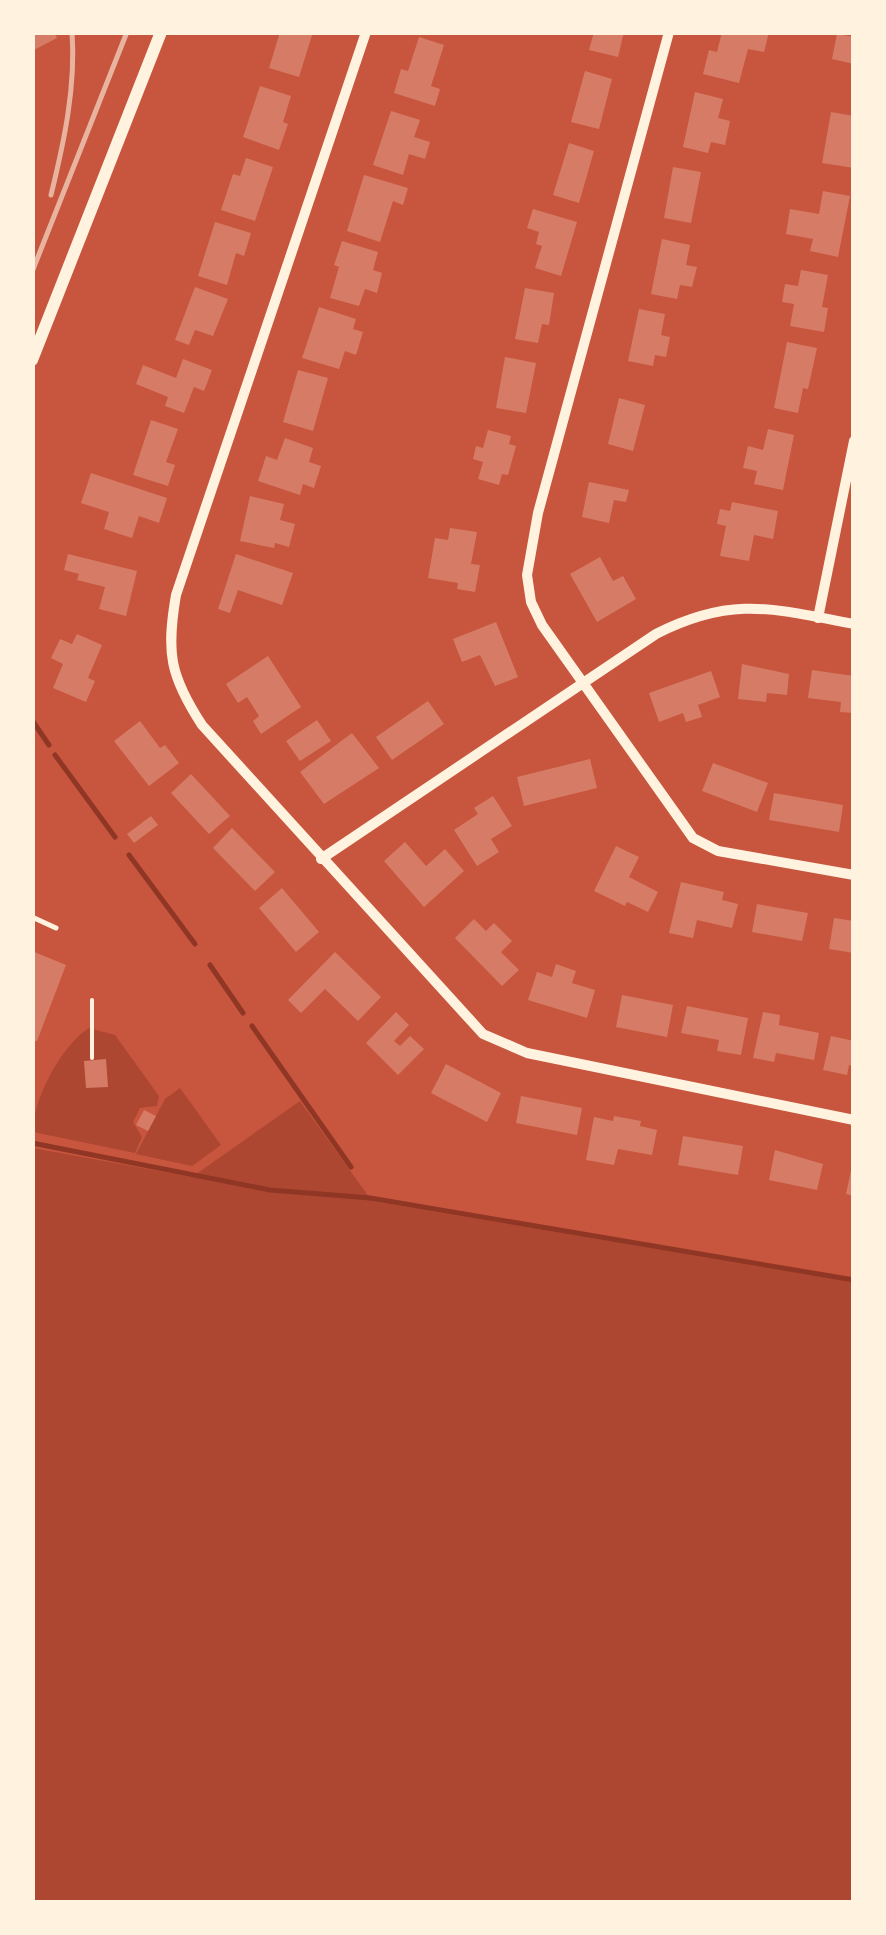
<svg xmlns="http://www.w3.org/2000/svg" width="886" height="1935" font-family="'Noto Sans',sans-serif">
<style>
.green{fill:#ae4732}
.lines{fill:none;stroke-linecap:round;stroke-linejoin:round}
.stream{stroke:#8f3625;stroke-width:5}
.building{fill:#d67c66}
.path{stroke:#fff3e0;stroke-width:4}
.service{stroke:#fff3e0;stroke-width:5}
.minor{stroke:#fff3e0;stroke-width:10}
.tertiary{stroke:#fff3e0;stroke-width:12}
.rail{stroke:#e9b49f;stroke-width:5}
</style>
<rect width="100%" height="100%" fill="#c8553d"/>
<g class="green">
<path d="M89,1028L115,1035L159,1096L157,1106L140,1108L133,1122L142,1137L135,1153L33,1132C32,1101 62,1044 89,1028Z"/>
<path d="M180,1088L221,1145L192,1166L136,1154L165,1099Z"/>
<path d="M300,1101L372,1201L853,1282V1902H33V1148L192,1177Z"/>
</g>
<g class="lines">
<g class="stream">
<path d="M32,720L49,745"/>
<path d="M55,755L115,837"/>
<path d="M129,855L195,944"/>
<path d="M210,965L243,1013"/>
<path d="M252,1026L351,1167"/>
<path d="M32,1143L270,1190L370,1198L854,1280"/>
</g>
</g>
<g class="building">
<path d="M32,32H54L57,38L32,51Z"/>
<path d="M280,32H313L299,77L269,68Z"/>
<path d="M594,32H624L618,57L589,50Z"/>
<path d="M722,32H769L764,52L748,49L739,83L703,74L709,50L717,52Z"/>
<path d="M837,34L854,37V64L832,59Z"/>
<path d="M419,37L444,45L431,86L440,89L435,106L394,93L401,69L408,71Z"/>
<path d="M585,71L612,79L599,129L571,122Z"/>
<path d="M260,86L291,96L283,122L288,124L279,150L243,137Z"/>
<path d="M695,92L723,99L718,118L730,121L725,145L711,142L708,153L683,147Z"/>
<path d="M391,111L420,120L414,137L430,142L425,159L409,154L403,175L373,165Z"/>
<path d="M831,112L854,116V168L822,163Z"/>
<path d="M569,143L594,151L579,203L553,195Z"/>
<path d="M246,158L273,167L255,221L221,210L233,174L240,176Z"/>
<path d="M673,167L701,172L691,223L664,218Z"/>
<path d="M364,175L408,188L403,205L393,201L380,242L347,231Z"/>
<path d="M823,191L850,196L838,257L810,251L813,239L786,234L790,209L819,214Z"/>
<path d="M533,209L577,222L561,276L535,268L542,246L536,244L539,232L527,228Z"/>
<path d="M215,222L251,233L244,256L236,253L227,285L198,276Z"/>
<path d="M662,239L690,245L686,265L697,267L692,287L680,285L677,299L651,294Z"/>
<path d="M342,241L378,252L373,270L382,273L377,293L365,289L359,306L330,298L339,267L334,265Z"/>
<path d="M801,270L828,275L822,307L828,308L824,332L790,326L794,304L782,302L785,284L798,286Z"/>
<path d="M195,287L228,299L213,336L195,330L189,345L175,340Z"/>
<path d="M525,288L554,293L549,325L542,324L538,343L515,339Z"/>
<path d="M319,307L356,319L353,329L363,332L356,355L345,351L339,369L302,358Z"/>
<path d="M639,309L665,314L661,335L670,337L666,357L655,355L653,366L628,361Z"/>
<path d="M787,342L817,348L808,389L803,388L798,413L774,408Z"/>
<path d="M505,357L536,363L526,413L496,408Z"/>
<path d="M183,359L212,370L204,391L194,387L184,413L165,406L168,397L136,384L143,365L176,378Z"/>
<path d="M298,370L328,378L313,431L283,422Z"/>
<path d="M619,398L645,405L633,451L608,444Z"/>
<path d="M151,420L178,429L166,462L175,465L168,486L133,475Z"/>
<path d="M768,429L794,435L783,490L754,484L757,471L743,468L748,446L763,450Z"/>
<path d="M488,430L511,436L509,444L516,446L508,475L502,474L499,485L478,479L483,462L473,459L476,446L483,448Z"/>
<path d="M285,438L313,448L309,462L321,466L314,488L303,484L300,495L258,481L266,456L277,460Z"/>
<path d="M91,473L167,498L159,523L139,516L132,538L104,529L109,512L81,503Z"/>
<path d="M589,482L629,490L626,502L614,500L609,523L582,517Z"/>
<path d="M250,496L284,504L280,520L295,524L289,547L275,543L274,548L240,541Z"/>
<path d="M732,502L778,511L773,539L754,535L749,561L720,556L726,526L717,524L720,509L730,511Z"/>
<path d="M450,528L477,532L471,564L480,565L475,592L457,589L458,583L428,578L435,538L448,540Z"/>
<path d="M68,554L137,571L126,616L99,609L105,587L77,580L79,574L64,570Z"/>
<path d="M236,554L293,573L282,605L238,590L230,613L218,609Z"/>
<path d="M600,557L613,581L623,576L636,599L597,622L570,574Z"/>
<path d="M496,622L518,677L495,686L480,655L462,662L453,639Z"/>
<path d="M77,634L102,645L88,678L95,681L86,702L53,688L63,664L51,658L60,639L72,644Z"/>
<path d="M268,656L301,707L261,734L253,721L259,716L247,697L238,703L226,684Z"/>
<path d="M742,664L789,674L787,695L767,693L766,702L738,699Z"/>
<path d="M812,670L854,676V713L840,712L841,702L808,698Z"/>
<path d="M711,671L720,697L698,705L702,717L686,722L683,713L659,722L649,693Z"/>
<path d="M428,701L444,724L392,760L376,737Z"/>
<path d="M317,720L331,741L300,761L286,741Z"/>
<path d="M140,721L160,748L165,745L179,763L149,786L114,741Z"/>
<path d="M352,733L379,768L324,804L300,772Z"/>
<path d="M590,759L597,788L524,806L517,777Z"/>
<path d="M713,763L768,783L757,812L702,791Z"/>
<path d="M191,774L230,816L209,834L171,793Z"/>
<path d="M774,793L843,805L839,832L769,820Z"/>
<path d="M493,796L512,826L491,839L499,852L477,866L454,830L478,814L474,808Z"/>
<path d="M151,816L158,825L134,843L127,834Z"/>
<path d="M232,828L275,872L255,891L213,848Z"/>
<path d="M405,842L426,866L445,849L464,871L424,907L384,861Z"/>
<path d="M616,846L639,857L629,877L658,892L648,912L627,902L625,906L594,891Z"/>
<path d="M681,882L724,892L722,900L738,904L732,928L697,920L693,938L669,933Z"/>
<path d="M282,888L319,932L296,952L259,908Z"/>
<path d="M757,904L808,913L802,941L752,932Z"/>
<path d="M834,918L854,921V953L829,949Z"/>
<path d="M474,919L486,931L494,923L512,941L501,952L519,970L502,986L455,938Z"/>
<path d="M32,951L66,965L37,1041L32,1040Z"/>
<path d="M335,952L381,997L358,1021L325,989L301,1013L288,1000Z"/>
<path d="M556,964L576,971L572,983L595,990L587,1018L528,1000L537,972L552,977Z"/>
<path d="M622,995L673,1005L667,1037L616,1027Z"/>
<path d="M687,1006L748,1018L741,1055L717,1051L719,1040L681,1033Z"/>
<path d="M396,1012L409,1025L394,1041L400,1046L410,1036L424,1049L398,1075L366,1043Z"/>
<path d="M763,1012L780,1015L779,1025L819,1033L814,1060L776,1053L774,1062L753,1058Z"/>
<path d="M831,1036L854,1041V1066L849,1065L847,1075L823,1070Z"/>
<path d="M106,1059L108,1087L86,1088L84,1061Z"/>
<path d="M446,1064L501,1093L487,1122L431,1093Z"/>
<path d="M521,1096L582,1108L577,1135L516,1123Z"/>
<path d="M144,1110L156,1116L148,1131L136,1125Z"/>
<path d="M614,1116L641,1121L640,1126L657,1130L652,1155L618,1149L614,1165L586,1160L594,1117L613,1121Z"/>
<path d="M683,1136L743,1146L738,1175L678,1165Z"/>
<path d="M775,1150L823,1164L817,1190L769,1180Z"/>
<path d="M852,1166H854V1196L846,1194Z"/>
</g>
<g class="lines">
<path class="path" d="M92,1000V1058"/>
<path class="service" d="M32,917L56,928"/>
<g class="minor">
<path d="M366,32L176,595C166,653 170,676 202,725L483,1034L527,1053L854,1120"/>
<path d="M669,32L538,513L527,575L531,602L542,625L693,838L718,851L854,875"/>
<path d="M818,618L854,441"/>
<path d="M321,859L656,634C733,595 773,609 854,624"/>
</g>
<path class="tertiary" d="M32,360L161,32"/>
<g class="rail">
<path d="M51,195C64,142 76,87 72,32"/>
<path d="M32,272L127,32"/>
</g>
</g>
<rect width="886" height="1935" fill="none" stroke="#fff3e0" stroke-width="70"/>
</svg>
